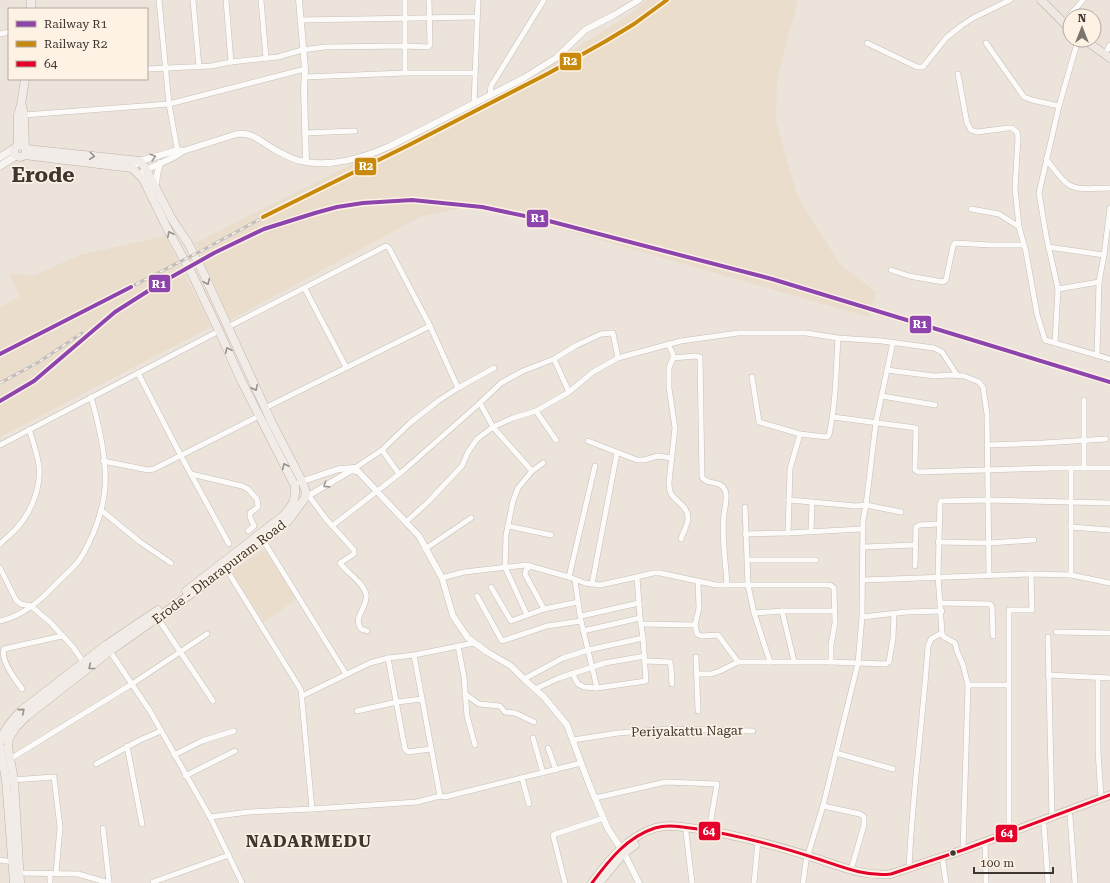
<svg xmlns="http://www.w3.org/2000/svg" width="1110" height="883" font-family="'Roboto Serif',serif">
<style>
.built{fill:#eaddcc}
.lines{fill:none;stroke-linecap:round;stroke-linejoin:round}
.minor-casing{stroke:#c4beb7;stroke-width:6}
.tertiary-casing{stroke:#c4beb7;stroke-width:7}
.secondary-casing{stroke:#c4beb7;stroke-width:8}
.primary-casing{stroke:#bfb2a8;stroke-width:9}
.trunk-casing{stroke:#bfb2a8;stroke-width:9}
.minor{stroke:#fcfbfa;stroke-width:5}
.tertiary{stroke:#fcfbfa;stroke-width:6}
.secondary{stroke:#f7f3f0;stroke-width:7}
.primary{stroke:#f2ece8;stroke-width:8}
.trunk{stroke:#eee7e2;stroke-width:8}
.rail-casing{stroke:#c0bebc;stroke-width:3}
.rail{stroke:#fef2e5;stroke-width:1.5;stroke-dasharray:4.5;stroke-linecap:butt}
.bus-1-casing{stroke:#fef2e5;stroke-width:6}
.bus-1{stroke:#e4002b;stroke-width:3}
.rail-1-casing{stroke:#fef2e5;stroke-width:7}
.rail-2-casing{stroke:#fef2e5;stroke-width:7}
.rail-1{stroke:#8e44ad;stroke-width:4}
.rail-2{stroke:#c88a0c;stroke-width:4}
.oneway{stroke:#98928c}
.oneway2{stroke:#9c9996}
.bus-dot{fill:#3d3731;stroke:#fef2e5;stroke-width:1.5}
.labels{text-anchor:middle;dominant-baseline:central;stroke-width:3;stroke-linejoin:round;paint-order:stroke}
.street-label{font-size:13px;fill:#3d3731;stroke:#fef2e5}
.district-label{font-size:17px;font-weight:bold;letter-spacing:1px;fill:#3d3731;stroke:#fef2e5}
.town-label{font-size:21px;font-weight:bold;fill:#3d3731;stroke:#fef2e5}
.line-badge{stroke:#fef2e5;stroke-width:1.5}
.badge-label{font-size:11px;text-anchor:middle;font-weight:bold;fill:#fff}
</style>
<rect width="100%" height="100%" fill="#ece4db"/>
<g class="built">
<path d="M647,0H798L777,79L776,121L797,195L839,263L876,292L869,317L516,216L460,208L420,217L230,320L195,243L553,63L631,13Z"/>
<path d="M165,236L211,327L0,437V307L20,297L9,274L35,275L80,255Z"/>
<path d="M264,549L296,599L264,622L231,572Z"/>
</g>
<g class="lines">
<g class="minor-casing">
<g id="minor">
<path d="M159,0L169,104L178,154"/>
<path d="M193,0L199,67"/>
<path d="M226,0L231,62"/>
<path d="M261,0L266,58"/>
<path d="M405,0V73"/>
<path d="M301,20L477,17"/>
<path d="M1064,22L1083,0"/>
<path d="M0,34L9,32"/>
<path d="M867,43L917,67H923L946,38L961,26L973,18L1010,0"/>
<path d="M986,43L1024,97L1032,100L1059,106"/>
<path d="M1105,54L1110,45"/>
<path d="M147,69L211,66L231,62L278,57L302,50L325,47L405,46L428,47L430,45L429,0"/>
<path d="M958,74L967,123L971,130L977,132L1008,128H1012L1017,132L1018,138L1015,188L1019,227L1026,252L1037,314L1045,340L1110,359"/>
<path d="M305,77L405,73H474"/>
<path d="M490,94L491,86L544,0"/>
<path d="M474,104L478,0"/>
<path d="M24,115L169,104L305,69"/>
<path d="M305,133L355,131"/>
<path d="M1046,159C1053,167 1060,179 1069,185C1080,191 1098,188 1110,188"/>
<path d="M971,209L999,214L1019,227"/>
<path d="M1048,247L1104,255"/>
<path d="M891,270L909,276L943,282L946,280L953,246L955,243L991,245H1024"/>
<path d="M305,289L346,367"/>
<path d="M1058,289L1099,282"/>
<path d="M430,326L458,388"/>
<path d="M228,327L386,246L389,248L430,326L265,408"/>
<path d="M1055,343L1058,289L1046,235L1039,193L1059,106L1078,40"/>
<path d="M668,344L673,354V358L669,368V388L675,428L669,482C669,487 669,491 672,495C677,502 688,507 688,518C688,525 683,532 681,539"/>
<path d="M1097,356L1099,282L1104,255L1110,208"/>
<path d="M618,358L681,341L738,333H806L838,338L882,341L934,348L942,352L957,375"/>
<path d="M673,358L695,356L700,357L702,477C707,486 720,479 725,490C728,497 725,506 724,514C721,537 726,562 727,585"/>
<path d="M554,359L569,392"/>
<path d="M887,370L934,376L951,375L964,376L979,382L983,387L987,414L989,576"/>
<path d="M138,373L181,456L229,544"/>
<path d="M752,377L759,422L800,434L827,437L829,435C836,403 836,371 838,338"/>
<path d="M882,396L935,405"/>
<path d="M480,403L493,427L532,471"/>
<path d="M536,411L556,440"/>
<path d="M833,417L916,428L915,466V470L918,472L1053,468H1110"/>
<path d="M588,441L637,460H644L658,456L672,458"/>
<path d="M0,445L219,331"/>
<path d="M987,445L1043,443L1106,439"/>
<path d="M382,450L399,474"/>
<path d="M103,461L148,470L154,469L259,416"/>
<path d="M1071,468V502L1110,503"/>
<path d="M1084,468V400"/>
<path d="M352,470L382,450L410,423L438,401L458,388L494,368"/>
<path d="M191,474L242,486L248,489L257,499L258,507L250,513V517L254,526L248,531"/>
<path d="M309,496L326,519L354,550V554L340,563C346,572 364,583 366,594C369,606 352,617 361,629L367,631"/>
<path d="M789,500L856,506L866,505L901,512"/>
<path d="M745,507L748,585L754,613L770,662"/>
<path d="M101,510L140,542L171,563"/>
<path d="M332,526L403,471L480,403L501,383L523,371L554,359L577,345L601,334L613,333L618,358L593,372L569,392L536,411L513,418L493,427L477,439L468,452L462,466L428,502L406,522"/>
<path d="M508,526L551,535"/>
<path d="M1071,527L1110,530"/>
<path d="M811,532L812,502"/>
<path d="M788,533L790,469L800,434"/>
<path d="M745,534L788,533L862,529"/>
<path d="M263,540L346,674"/>
<path d="M938,542L989,543L1034,540"/>
<path d="M0,544C5,539 11,534 16,529C31,513 41,488 39,466C37,453 33,441 29,429"/>
<path d="M863,547L915,545"/>
<path d="M425,549L471,518"/>
<path d="M748,560H816"/>
<path d="M530,566L526,570L525,574L544,609"/>
<path d="M915,566L916,527L919,525L939,524"/>
<path d="M0,568L16,600L21,604L31,606L51,623L73,647L84,663"/>
<path d="M569,577L595,466"/>
<path d="M637,577L653,573H660L716,585H830L834,588V590L835,623L831,645V662"/>
<path d="M442,578L464,572L526,565L569,577L585,583L600,585L637,577L640,618L643,638L646,681L597,688L584,687L578,684L572,673"/>
<path d="M575,580L578,602"/>
<path d="M863,580L1031,574"/>
<path d="M698,582L699,608L695,625L697,634L701,636L718,635L738,662"/>
<path d="M592,584L617,453"/>
<path d="M491,587L511,621L544,609L578,602L581,621L597,688"/>
<path d="M477,596L502,641L547,626L581,621"/>
<path d="M941,603L990,604L992,607L993,636"/>
<path d="M782,611L794,661"/>
<path d="M754,613L782,611H834"/>
<path d="M527,615L505,567L506,535L513,501L518,488L532,471L543,463"/>
<path d="M581,616L639,603"/>
<path d="M157,617L213,701"/>
<path d="M862,617L906,612L942,611"/>
<path d="M0,621C23,616 41,600 57,583C64,576 71,570 77,563C84,555 88,544 93,534C98,522 102,509 104,496C109,467 99,425 91,397"/>
<path d="M641,624L695,625"/>
<path d="M583,631L640,618"/>
<path d="M1056,632L1110,633"/>
<path d="M942,634L944,637L955,643L957,651L963,665L968,685"/>
<path d="M1048,637L1052,817"/>
<path d="M458,646L464,677L467,716L475,745"/>
<path d="M109,650L150,711L210,817L242,883"/>
<path d="M414,655L440,796L445,797L581,763"/>
<path d="M696,657L698,711"/>
<path d="M388,658L405,749L408,752L431,749"/>
<path d="M645,661L670,662L671,667L672,684"/>
<path d="M697,674H711L720,671L738,662H831L886,664L889,662L893,638L894,613"/>
<path d="M1048,675L1110,678"/>
<path d="M1098,677V751L1101,798"/>
<path d="M524,679L563,658L588,650L643,638"/>
<path d="M22,689C16,680 0,660 4,649L62,636"/>
<path d="M535,689L559,678L605,663L645,656"/>
<path d="M465,694L479,704L500,706L505,712L515,713L534,722"/>
<path d="M302,696L370,663L388,658L414,655L474,643"/>
<path d="M357,711L397,702L422,699"/>
<path d="M533,738L543,773"/>
<path d="M573,740L618,733L670,729L753,731"/>
<path d="M127,746L142,824"/>
<path d="M548,748L556,770"/>
<path d="M836,753L893,769"/>
<path d="M174,755L202,741L234,731"/>
<path d="M10,759L132,684L207,634"/>
<path d="M96,764L140,740L161,731"/>
<path d="M185,776L235,751"/>
<path d="M522,778L529,804"/>
<path d="M11,780L54,777L60,827L56,873"/>
<path d="M595,798L666,782L717,784L709,831"/>
<path d="M823,806L860,814L864,817V825L851,870"/>
<path d="M312,809L417,802L440,796"/>
<path d="M1070,816L1075,883"/>
<path d="M210,817L249,812L312,809L301,690L225,567"/>
<path d="M1044,825L1048,883"/>
<path d="M103,828L109,882"/>
<path d="M686,832L692,883"/>
<path d="M1009,833V610H1032L1031,574L1071,575L1110,583"/>
<path d="M985,841L986,883"/>
<path d="M963,850L968,685H1008"/>
<path d="M0,860L13,862"/>
<path d="M943,862L946,883"/>
<path d="M909,869C912,794 923,721 928,646L931,639L942,633L938,576L940,503L941,501L988,500L1071,502V575"/>
<path d="M19,873L78,874L109,883"/>
<path d="M153,882L229,855"/>
<path d="M50,883V873"/>
<path d="M565,883L553,835L555,834L604,818"/>
<path d="M754,883L758,841"/>
<path d="M803,883L806,861L823,806L858,663L862,617L863,520L866,505L876,422L893,342"/>
</g>
</g>
<g class="tertiary-casing">
<g id="tertiary">
<path d="M299,0L305,69L304,89L306,161"/>
<path d="M132,168L140,161L178,150L183,151L237,134C252,132 260,141 272,148C281,153 291,159 301,161C329,168 364,158 390,146L524,78L556,58L585,30L614,15L639,0"/>
<path d="M139,175C152,164 170,162 183,151"/>
<path d="M156,186L157,175L160,163"/>
<path d="M300,482L339,469L355,468L419,536L442,578L453,616L468,638L487,652L511,666L526,681L544,697L567,725L589,784L608,829L624,853L639,883"/>
<path d="M303,499L352,470L356,471"/>
</g>
</g>
<g class="secondary-casing">
<g id="secondary">
<path d="M0,157L13,149"/>
<path d="M0,166L16,156"/>
</g>
</g>
<g class="primary-casing">
<g id="primary">
<path d="M31,9V0"/>
<path d="M22,106L24,115L25,148"/>
<circle cx="20" cy="151" r="6"/>
<path d="M18,146V115L21,105L25,79"/>
<path d="M24,155L132,168L143,179L170,234L192,274L219,331L241,380L295,486C296,500 293,505 283,516L186,591"/>
<path d="M0,743C4,729 12,720 22,710L106,645L158,610"/>
<path d="M0,747L6,780L14,883"/>
<path d="M20,883L14,780L8,747L9,738L16,727L27,716L110,651L208,582L225,567L288,521L305,498L306,492L302,481L272,423L202,270L188,243L172,219L146,169L140,161L26,149"/>
<path d="M592,883C609,860 627,837 655,828C668,824 684,827 697,829C738,835 778,846 818,859C842,867 866,877 891,874L963,850L1110,795"/>
<path d="M599,883L624,853L635,845"/>
</g>
</g>
<g class="trunk-casing">
<g id="trunk">
<path d="M1041,0L1070,29"/>
<path d="M1085,40L1110,58"/>
</g>
</g>
<use href="#minor" class="minor"/>
<use href="#tertiary" class="tertiary"/>
<use href="#secondary" class="secondary"/>
<use href="#primary" class="primary"/>
<use href="#trunk" class="trunk"/>
<g class="rail-casing">
<g id="rail">
<path d="M0,354L201,251L273,212L409,145L549,73L606,41L634,24L667,0"/>
<path d="M0,383L39,362L82,333"/>
<path d="M0,401L34,381L115,312L159,284L214,253L264,229L315,213L337,207L363,203L412,200L482,207L549,221L772,279L1110,382"/>
</g>
</g>
<use href="#rail" class="rail"/>
<g class="bus-1-casing">
<path id="bus-1" d="M592,883C609,860 627,837 655,828C668,824 684,827 697,829C738,835 778,846 818,859C842,867 866,877 891,874L963,850L1110,795"/>
</g>
<use href="#bus-1" class="bus-1"/>
<g class="rail-1-casing">
<g id="rail-1">
<path d="M0,354L131,287"/>
<path d="M0,401L34,381L115,312L159,284L214,253L264,229L315,213L337,207L363,203L412,200L482,207L549,221L772,279L1110,382"/>
</g>
</g>
<g class="rail-2-casing">
<path id="rail-2" d="M263,217L409,145L549,73L606,41L634,24L667,0"/>
</g>
<use href="#rail-1" class="rail-1"/>
<use href="#rail-2" class="rail-2"/>
</g>
<defs><path id="oneway-chevron" d="M-2-3.5L2.5 0L-2 3.5" fill="none" stroke-width="1.6" stroke-linecap="round" stroke-linejoin="round"/></defs>
<g class="oneway">
<use href="#oneway-chevron" transform="translate(92 156) rotate(6)"/>
<use href="#oneway-chevron" transform="translate(170 234) rotate(-117)"/>
<use href="#oneway-chevron" transform="translate(207 282) rotate(65)"/>
<use href="#oneway-chevron" transform="translate(228 350) rotate(-114)"/>
<use href="#oneway-chevron" transform="translate(255 388) rotate(64)"/>
<use href="#oneway-chevron" transform="translate(285 466) rotate(-116)"/>
<use href="#oneway-chevron" transform="translate(91 667) rotate(141)"/>
<use href="#oneway-chevron" transform="translate(22 711) rotate(-40)"/>
</g>
<g class="oneway2">
<use href="#oneway-chevron" transform="translate(153 157) rotate(-16)"/>
<use href="#oneway-chevron" transform="translate(326 485) rotate(147)"/>
</g>
<circle class="bus-dot" cx="953" cy="853" r="3.5"/>
<g class="labels">
<g class="street-label">
<text transform="translate(219 572) rotate(-37)">Erode - Dharapuram Road</text>
<text transform="translate(687 731) rotate(-1)">Periyakattu Nagar</text>
</g>
<g class="district-label">
<text x="309" y="841">NADARMEDU</text>
</g>
<g class="town-label">
<text x="43" y="175">Erode</text>
</g>
</g>
<g class="line-badge">
<rect x="559" y="52" width="23" height="19" rx="4" fill="#c88a0c"/>
<rect x="354" y="157" width="23" height="19" rx="4" fill="#c88a0c"/>
<rect x="526" y="209" width="23" height="19" rx="4" fill="#8e44ad"/>
<rect x="148" y="274" width="23" height="19" rx="4" fill="#8e44ad"/>
<rect x="909" y="315" width="23" height="19" rx="4" fill="#8e44ad"/>
<rect x="698" y="821" width="23" height="20" rx="4" fill="#e4002b"/>
<rect x="995" y="824" width="23" height="19" rx="4" fill="#e4002b"/>
</g>
<g class="badge-label">
<text x="570" y="65">R2</text>
<text x="366" y="170">R2</text>
<text x="538" y="222">R1</text>
<text x="159" y="288">R1</text>
<text x="920" y="328">R1</text>
<text x="709" y="835">64</text>
<text x="1007" y="837">64</text>
</g>
<rect x="8" y="8" width="140" height="72" fill="#fef2e5" stroke="#b1a79d"/>
<rect x="16" y="21" width="20" height="6" fill="#8e44ad" stroke="#b1a79d"/>
<text x="44" y="28" font-size="12" fill="#3d3731">Railway R1</text>
<rect x="16" y="41" width="20" height="6" fill="#c88a0c" stroke="#b1a79d"/>
<text x="44" y="48" font-size="12" fill="#3d3731">Railway R2</text>
<rect x="16" y="61" width="20" height="6" fill="#e4002b" stroke="#b1a79d"/>
<text x="44" y="68" font-size="12" fill="#3d3731">64</text>
<g transform="translate(1082 28)"><circle r="19" fill="#fef2e5" stroke="#b1a79d"/>
<path d="M0-3L7 15L0 10L-7 15Z" fill="#7a746c"/>
<text y="-6" font-size="11" font-weight="bold" text-anchor="middle" fill="#3d3731">N</text>
</g>
<path d="M974 867v6h79v-6" fill="none" stroke="#3d3731" stroke-width="2"/>
<text x="980" y="867" font-size="12" fill="#3d3731" stroke="#fef2e5" stroke-width="3" paint-order="stroke">100 m</text>
</svg>
